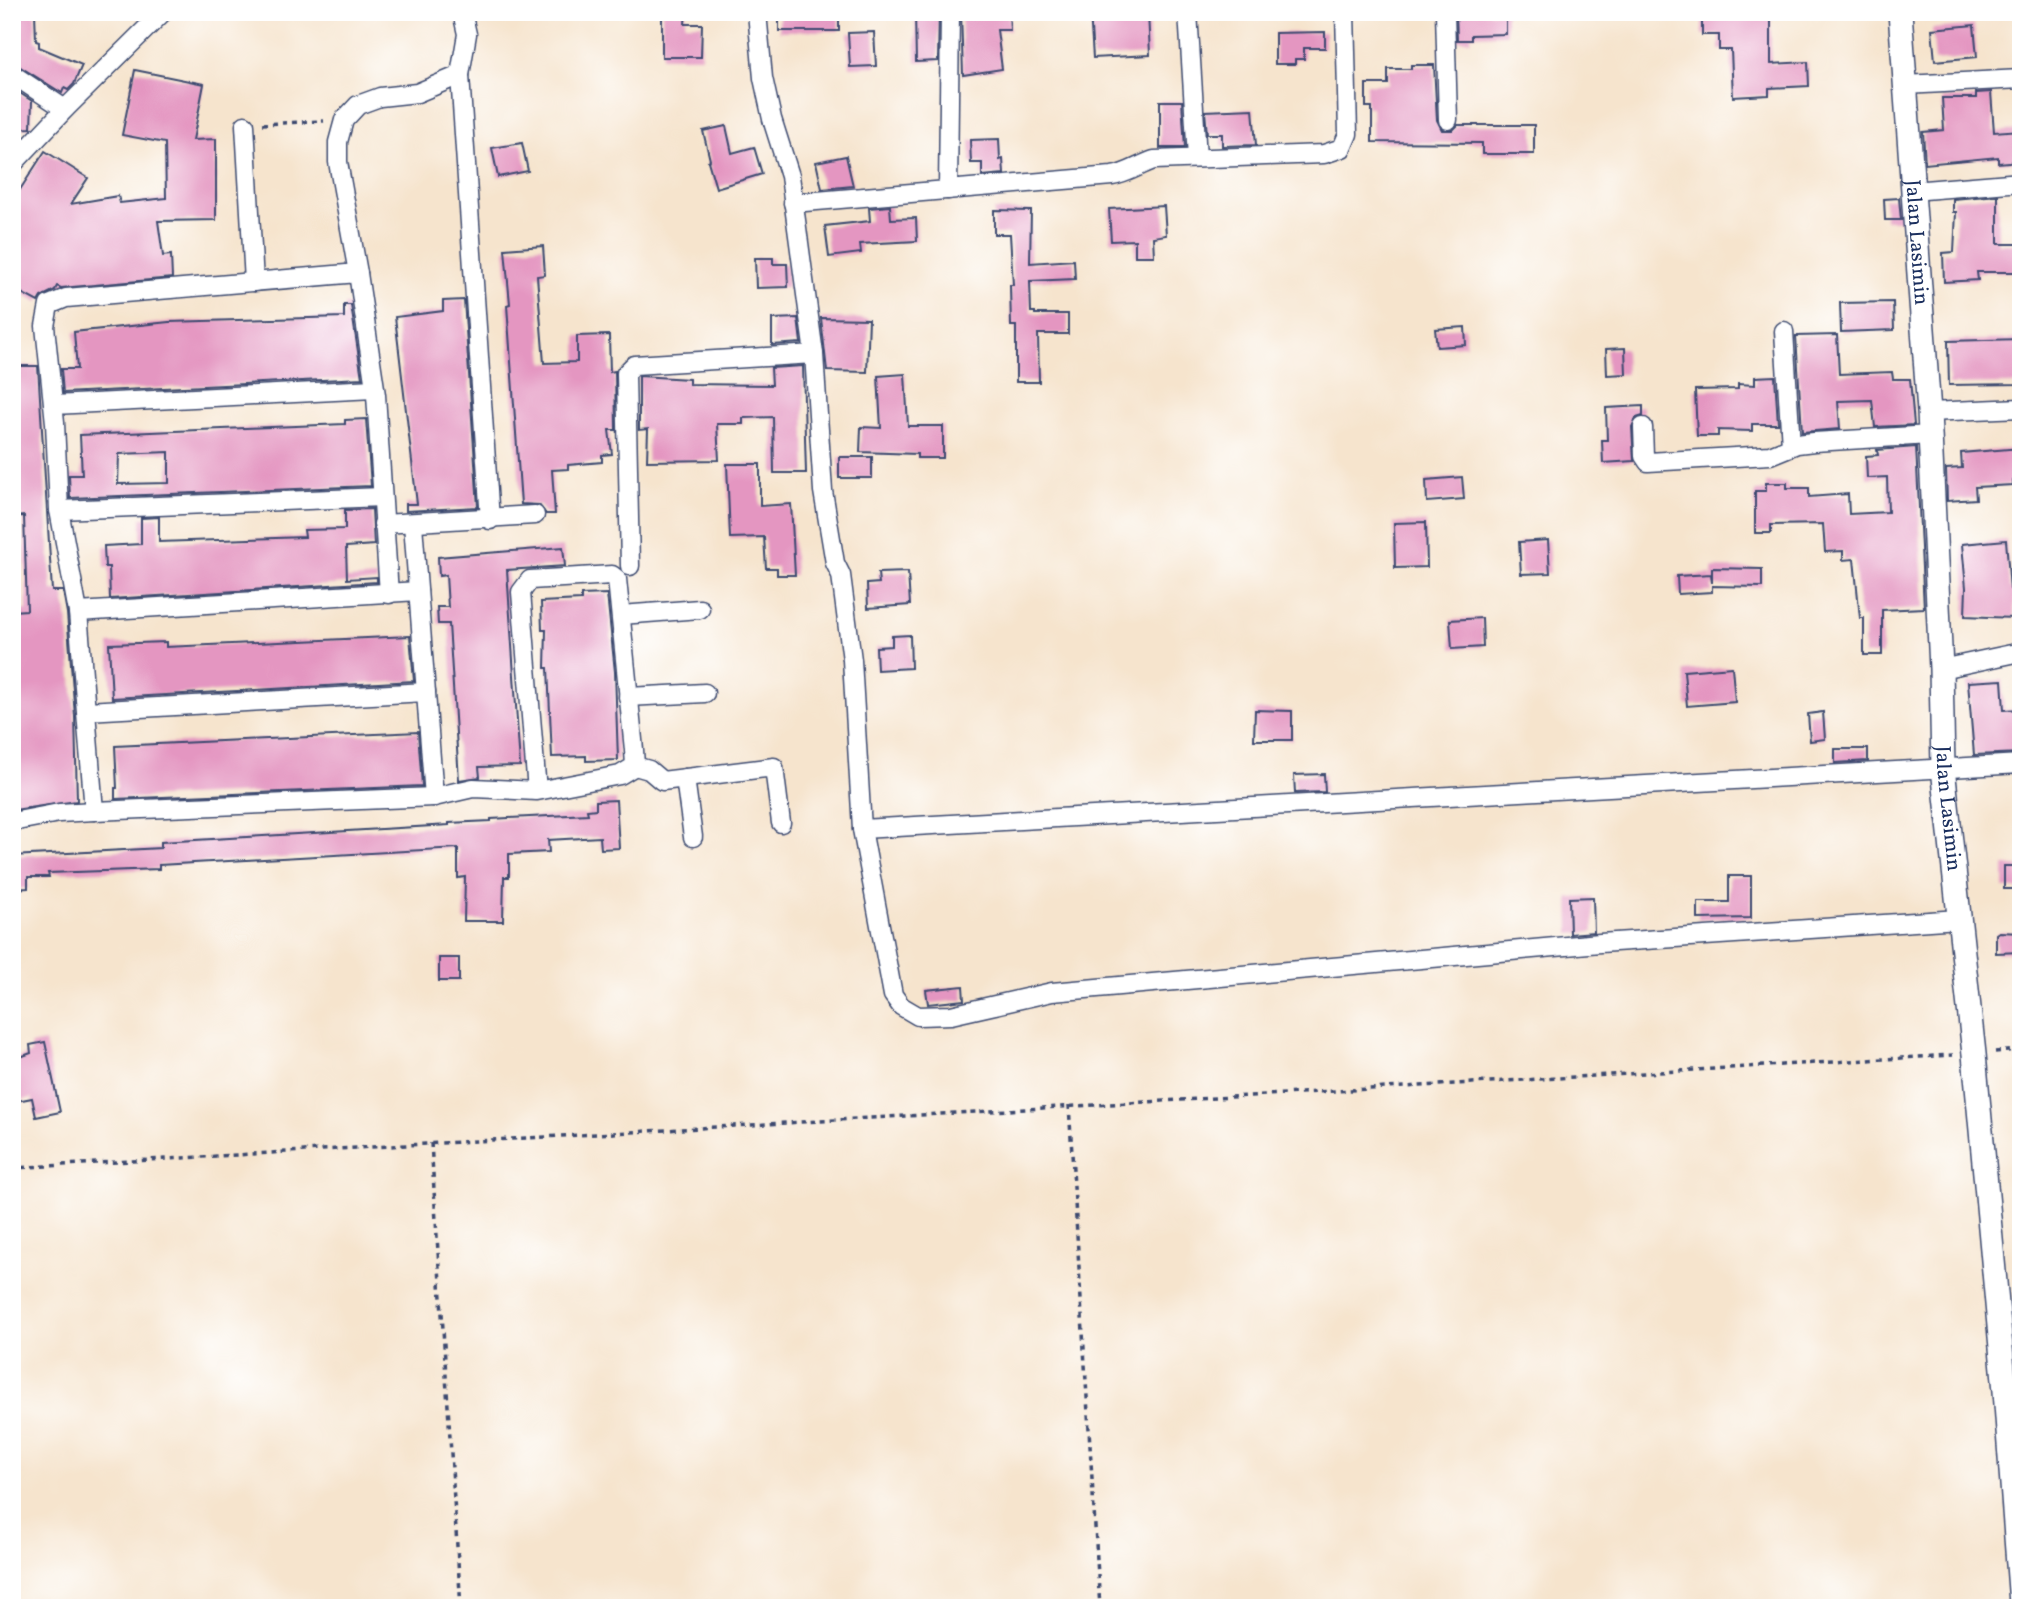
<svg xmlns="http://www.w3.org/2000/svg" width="2033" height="1620" font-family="Vollkorn,serif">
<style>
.building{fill:#e496c1;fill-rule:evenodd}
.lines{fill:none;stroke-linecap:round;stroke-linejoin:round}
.minor-casing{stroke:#3c4a6f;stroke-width:21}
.tertiary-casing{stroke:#3c4a6f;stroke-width:26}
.path{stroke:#3c4a6f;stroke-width:3.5;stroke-dasharray:5 5;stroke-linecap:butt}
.minor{stroke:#fff;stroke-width:18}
.tertiary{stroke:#fff;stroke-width:23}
.labels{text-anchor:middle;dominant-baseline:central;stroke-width:5;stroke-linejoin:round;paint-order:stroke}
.street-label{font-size:21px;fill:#1b2f5e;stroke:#fff}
</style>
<rect width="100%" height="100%" fill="#fff"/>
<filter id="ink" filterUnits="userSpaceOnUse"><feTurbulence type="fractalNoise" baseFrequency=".0143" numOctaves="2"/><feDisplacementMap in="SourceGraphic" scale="14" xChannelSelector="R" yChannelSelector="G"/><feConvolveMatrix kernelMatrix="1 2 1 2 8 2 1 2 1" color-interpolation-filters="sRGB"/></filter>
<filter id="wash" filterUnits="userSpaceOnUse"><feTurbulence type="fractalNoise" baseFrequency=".00686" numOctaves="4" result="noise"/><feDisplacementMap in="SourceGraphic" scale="28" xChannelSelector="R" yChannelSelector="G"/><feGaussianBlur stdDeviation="1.57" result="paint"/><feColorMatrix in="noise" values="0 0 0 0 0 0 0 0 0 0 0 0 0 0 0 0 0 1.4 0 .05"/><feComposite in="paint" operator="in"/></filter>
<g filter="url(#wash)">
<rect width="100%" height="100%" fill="#f6e4cd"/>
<g id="blocks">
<g class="building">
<path d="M12,12H35L36,41L39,42V47L82,65L74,84L68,90L64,88L62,93L14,63L15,60H12Z"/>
<path d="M662,12H686L685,24H702L701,57H662Z"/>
<rect x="779" y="12" width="60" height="19"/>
<path d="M915,12H939L938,61L916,62Z"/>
<path d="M961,12H1009L1010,30H997L1002,69L963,75Z"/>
<path d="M1090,12H1148L1150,55L1093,58Z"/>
<path d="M1456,12H1506V34L1471,35V40H1457Z"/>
<path d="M1702,12H1771V64L1808,62L1809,86L1769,88V95L1733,97L1731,50H1719V35H1702Z"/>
<path d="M1974,25L1977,57L1935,61L1932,29Z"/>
<path d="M874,32L876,66L850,67L848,33Z"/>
<path d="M1325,32V48H1304V59H1295V64H1275V33Z"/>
<path d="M1411,65H1434L1437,120L1442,130H1453L1458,125H1534V154H1482V143L1372,142V107H1366V84H1388V69H1411Z"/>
<path d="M135,70L204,84L193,140L216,139V220L158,221L163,256L171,255L172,278L61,288L57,286L55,290L41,297L38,302L12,288V202L45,151L88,178L71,204L118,196L120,203L166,198L165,143L122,135Z"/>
<path d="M12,88L32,101L31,128L12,129Z"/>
<path d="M1991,92L1994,132L2021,130V161L1998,163V157L1925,164L1923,132L1944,130L1942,98H1976V93Z"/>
<path d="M1160,101H1182L1185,148H1160Z"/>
<path d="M1253,109L1256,145L1222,146V134H1207L1205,111Z"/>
<path d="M726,126L732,153L754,147L762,174L716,188L708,161L710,160L703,131Z"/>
<path d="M999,139L1000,160L1003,159L1004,174L982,176V163H971L970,140Z"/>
<path d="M522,143L528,171L498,177L492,148Z"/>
<path d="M846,156L853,186L822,189L816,162Z"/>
<path d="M1998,195V244H2021V272H1977L1978,280L1944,282L1943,253L1954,252L1956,212H1953V199Z"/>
<path d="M1899,198L1901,220H1885L1884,199Z"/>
<path d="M890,206L891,219L916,218L917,241L860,244L861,253L829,257L825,226L870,221L869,208Z"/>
<path d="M1164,206L1166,235L1153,237L1154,256H1135V240L1111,241L1109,209Z"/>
<path d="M994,210L1031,211L1030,263L1074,260L1075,279L1030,281L1031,312H1035V314H1068V334H1038L1039,382H1016V326H1011L1010,285H1013L1010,234H994Z"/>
<path d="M543,246L545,275L537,276L544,363L577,362V336L609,335L610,372L615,371L616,430H609L612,454L602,455V462L568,465V469L552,470L555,514H546L539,505L521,504L507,305L510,304L505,249Z"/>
<path d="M755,258H773V264H787L788,287L756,288Z"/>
<path d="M464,300L478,507L406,511V504H417L395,317L443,311V301Z"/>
<path d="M1893,302L1894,330L1841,332L1840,303Z"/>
<path d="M344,305H351L362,378L63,393L61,369H77L74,332L169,322L344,317Z"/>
<path d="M798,318L801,343L772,345V319Z"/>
<path d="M821,318L869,319L867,372L827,371Z"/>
<path d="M1465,327L1466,345L1437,347L1435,329Z"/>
<path d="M1837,335L1839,374L1892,372L1893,379H1910L1914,425L1875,427L1872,400L1838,401L1840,429L1802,432L1796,336Z"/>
<path d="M2021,339V384L1949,385L1948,341Z"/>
<path d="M1625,348L1626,374L1607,375L1606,349Z"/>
<path d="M16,366H38L52,591H63L67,613L75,716L77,801L14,810L12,611L27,610L24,516L12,517V384H16Z"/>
<path d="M803,366L806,473H774L773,417L743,418V424H717L719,460L647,461L648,429L639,430V376L689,379V384L772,385L771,368Z"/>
<path d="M905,374L908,426H943V458H917V454L860,452L861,427L881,428L878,376Z"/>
<path d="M1775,376L1778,424H1752V431L1718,430V436H1697L1695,390L1738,389V384L1755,385V377Z"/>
<path d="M1643,406V416L1636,418L1632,427L1634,461L1603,463L1602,440H1607L1606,408Z"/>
<path d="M366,419L371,486L70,498L69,475H82L80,435L345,424V420ZM169,452V483L118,484L119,454Z"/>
<path d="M1916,447L1924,608L1882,610V655H1864V618H1860L1854,559L1843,560V551L1825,552L1823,524L1771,525V533H1755V491H1766V483H1787V488H1809V497L1848,494L1849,514L1888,512L1887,477L1867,478L1866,456L1878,455L1877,450Z"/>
<path d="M2021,448V479L2013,480V485L1975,487L1976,499L1947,501L1946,469L1962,468L1961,453Z"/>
<rect x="839" y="457" width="33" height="21"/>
<path d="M727,464H760V506L791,504L795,575H777V568H766L764,537L730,538Z"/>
<path d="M1462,477L1464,499L1427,502L1426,480Z"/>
<path d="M372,509L374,545L346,547L347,579L377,577V582L110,599L109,567H105L104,546L141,544V518L159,517V542L305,537L304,530L345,529V510Z"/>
<path d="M1426,522L1427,567L1395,568L1394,523Z"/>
<path d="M1548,540L1550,573L1521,574L1519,542Z"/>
<path d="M2006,540L2010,589H2015L2014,618L1965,616L1966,588L1962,544Z"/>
<path d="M563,547L565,566L507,570L520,766L479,767L480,777L459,780L449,624H438L437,607H448L446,575L439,576L438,557Z"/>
<path d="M1712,568L1762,569V587L1712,586V592L1678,594L1677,576L1711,574L1712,583Z"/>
<path d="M908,572L910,605L868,608L867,584L879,583L878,573Z"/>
<path d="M607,594L615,672L618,760L586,761V756L552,757L548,668H545L546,630H542L541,602L581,600V595Z"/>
<path d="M1482,618L1483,647L1452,649L1450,620Z"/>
<path d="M910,635L911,668L877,670L876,647L892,646V636Z"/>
<path d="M410,636L414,681L112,698L109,644L166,642V647Z"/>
<path d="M1732,667L1735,702L1687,706L1684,671Z"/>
<path d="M2002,680L2004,710L2021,709V753L1974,755L1968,682Z"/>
<path d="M1255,710L1292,711V740H1254Z"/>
<path d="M1823,712L1825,739L1810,741L1808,714Z"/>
<path d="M418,732L422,786L115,799V788H117L115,746Z"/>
<path d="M1835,749H1868V761L1835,763Z"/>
<path d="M1324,774L1325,792L1295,793L1294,775Z"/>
<path d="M616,800L619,848L601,849L600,837L548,840L549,852L509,854V877H504L503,921H464L465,877L458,878V848L159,865V869L48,873L49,877H28V888L12,889V856L161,848V842L449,825V823L491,821V819L588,814L587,810L596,809V801Z"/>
<rect x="2004" y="866" width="15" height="23"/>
<path d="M1729,876H1751V918L1698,919V902H1729Z"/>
<path d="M1593,897L1594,932L1570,934L1569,898Z"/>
<path d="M1999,932L2021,933V952L1996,953V934Z"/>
<rect x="439" y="958" width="20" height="23"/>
<path d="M963,986L964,1000L928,1004L926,990Z"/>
<path d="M45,1042L60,1112L36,1117L32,1098L12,1102V1060L31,1053L30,1045Z"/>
</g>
</g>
</g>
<g filter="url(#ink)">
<use href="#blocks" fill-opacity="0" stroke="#3c4a6f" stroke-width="2"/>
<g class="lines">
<g class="minor-casing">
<g id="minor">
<path d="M757,12L763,78L772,119L790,176L814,354L823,491L835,563L841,575L852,660L862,829L893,995L901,1006L918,1016L951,1015L1052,992L1600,943L1959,919"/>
<path d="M1188,12L1197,158"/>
<path d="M1445,12L1448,120"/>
<path d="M12,74L65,109"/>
<path d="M460,75L490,520"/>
<path d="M1905,85L2021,79"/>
<path d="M245,125L254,282"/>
<path d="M12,165L65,109L163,12"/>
<path d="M948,190L950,12"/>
<path d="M1912,191L2021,182"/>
<path d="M793,203L1112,176C1127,174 1139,165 1154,160L1324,154L1342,148L1348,134L1345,12"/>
<path d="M1784,331L1791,446"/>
<path d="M54,405L374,389"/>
<path d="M1929,412L2021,408"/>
<path d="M1643,427L1644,456L1648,462L1770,455L1797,444L1814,442L1930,435"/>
<path d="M59,510L382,497"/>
<path d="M383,524L535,515"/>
<path d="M413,524L434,797"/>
<path d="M630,566L626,373L634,365L814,354"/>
<path d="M389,594L376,395L358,273L338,162V142L344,120L358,105L380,97L417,93L460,75L467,34L462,12"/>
<path d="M78,612L418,591"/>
<path d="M621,615L700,609"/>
<path d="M1941,669L2021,652"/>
<path d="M628,697L705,693"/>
<path d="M87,711L426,692"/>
<path d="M635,766L649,770L662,781L774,767L781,823"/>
<path d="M685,778L693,837"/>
<path d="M94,811L78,612L59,510L55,423L45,326L49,305L66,298L358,273"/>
<path d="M12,822L59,813L94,811L434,797L473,788L537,791L620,775L635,766L634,750L617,579L612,575L530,580L521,592L537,791"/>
<path d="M862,829L2021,764"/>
</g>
</g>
<g class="tertiary-casing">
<g id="tertiary">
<path id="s1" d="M1900,12L1929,412L1941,669L1943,768L1974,1054L2005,1391L2021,1604"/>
</g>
</g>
<g class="path">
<path d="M262,124L324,121"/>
<path d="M1995,1052L2021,1050"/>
<path d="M1069,1105L1100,1608"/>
<path d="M431,1143L461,1608"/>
<path d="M12,1168L1953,1055"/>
</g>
<use href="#minor" class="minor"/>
<use href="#tertiary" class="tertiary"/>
</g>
</g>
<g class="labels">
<g class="street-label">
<text stroke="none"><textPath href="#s1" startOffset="231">Jalan Lasimin</textPath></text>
<text stroke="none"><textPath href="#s1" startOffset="798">Jalan Lasimin</textPath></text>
</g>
</g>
<rect width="2033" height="1620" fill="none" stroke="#fff" stroke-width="42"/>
</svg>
